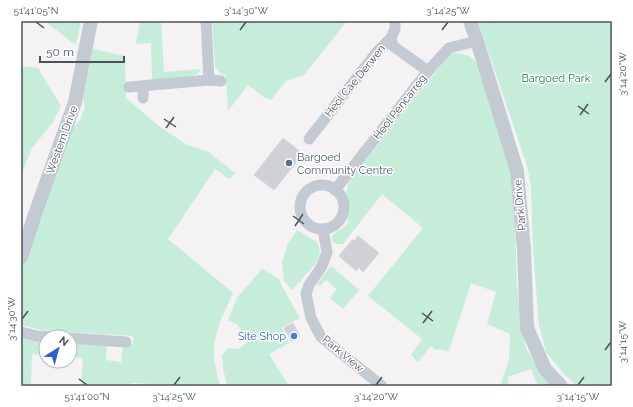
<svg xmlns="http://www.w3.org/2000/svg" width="633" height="407" font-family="Raleway,sans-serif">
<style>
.green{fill:#c5edda}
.building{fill:#cfd1d6;stroke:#d6d7dc}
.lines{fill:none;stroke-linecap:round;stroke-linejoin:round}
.minor{stroke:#c4cad2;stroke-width:11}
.tertiary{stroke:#c4cad2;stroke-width:14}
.ticks{fill:none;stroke:#4b525e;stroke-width:1.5}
.service-dot{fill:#5c6f8a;stroke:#fff;stroke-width:1.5}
.shop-dot{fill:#3f7fe0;stroke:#fff;stroke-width:1.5}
.labels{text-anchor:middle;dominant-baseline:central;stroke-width:3;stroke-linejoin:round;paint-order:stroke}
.park-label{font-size:11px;fill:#207b5a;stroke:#fff}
.street-label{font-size:11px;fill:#4b525e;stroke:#fff}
.service-label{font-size:11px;fill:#4e5e75;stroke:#fff;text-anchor:start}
.shop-label{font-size:11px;fill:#366cbe;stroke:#fff;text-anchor:end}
.neatline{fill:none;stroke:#4b525e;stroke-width:1.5}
.ticks-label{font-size:10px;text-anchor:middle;fill:#4b525e}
</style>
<rect width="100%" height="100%" fill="#f4f2f2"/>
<g class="green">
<path d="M44,21H81L76,45Z"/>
<path d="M140,21H161L164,72L201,69L197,74L189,77L152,80L151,43L136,44Z"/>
<path d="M212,21H347L304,75L286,81L271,100L265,98L248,85L228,111L226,76L219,72L215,66Z"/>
<path d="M478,21H612V386H578L564,374L546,352L539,325L533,250L531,186L527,166Z"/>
<path d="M93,49L125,56L126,98L159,126L187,145L207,151L235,173L229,179L215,169L168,239L233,293L221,319L214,343V361L220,386H153V384L131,383V386H81L83,358L70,357V343L107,345L106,360L121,362L122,351L124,346L133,344V336L41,330L21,325V271L23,264L72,129L80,120L85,107L83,97Z"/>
<path d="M455,53C465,54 469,55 476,62L509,158L514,187L517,285L522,329L526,348L537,367L553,386H538L531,369L507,377L509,386H502L501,383L509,360L510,334L487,324L496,292L471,283L449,351L439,349L435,350L431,346L418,362L411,355L422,339L368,296L423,228L382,194L343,244H336L332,241V236L336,232L342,229L348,223V202L346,194L349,182L449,55Z"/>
<path d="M21,66L38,68L61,106L53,122L32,148L21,175Z"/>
<path d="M297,230L317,242L320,251L318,261L292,290L284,281L282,264L287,245Z"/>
<path d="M331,266L359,290L343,309L330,298L337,289L326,280L320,286L317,284Z"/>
<path d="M262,269L279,279L281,284L300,318L282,328L289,343L269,354L289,386H227L223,367L222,355L228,348L238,349L248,342L238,325L228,320L237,298Z"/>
<path d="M21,334L46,341V355L32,354L31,386H21Z"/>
</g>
<g class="building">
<path d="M283,138L303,154L274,190L254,175Z"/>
<path d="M358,236L379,253L363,272L359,268L356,271L339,256L352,240L354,241Z"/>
<path d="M293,323L300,336L291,341L284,328Z"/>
</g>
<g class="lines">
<g class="minor">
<path d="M206,21L209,80"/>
<path d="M391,38L393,46L428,71"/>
<path d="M129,87L209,80L221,81"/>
<path d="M143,98V86"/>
<path d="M309,139L377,52L391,38L395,29V21"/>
<circle cx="322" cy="207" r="22"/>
<path d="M335,190L428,71L449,48L477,41"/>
<path d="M323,229L327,252L322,266L309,285L306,294L311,318L321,337L382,386"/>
<path d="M21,332L37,336L54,337"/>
<path d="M70,338L126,342"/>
</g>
<g class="tertiary">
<path d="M470,21L477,41L517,171L524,249L527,328L545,369L561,386"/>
<path d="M21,257L35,214L75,102L91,21"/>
</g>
</g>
<path class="ticks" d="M36,22L44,28M240,30L246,22M442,30L448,22M605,82L611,74M578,106L589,114M580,115L588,104M164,119L176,127M166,128L174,117M293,216L304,224M295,226L303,214M422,313L433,321M22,319L28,311M423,323L432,311M605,350L611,342M79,379L87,385M174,385L180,377M376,385L382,377M578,385L584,377"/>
<circle class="service-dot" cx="289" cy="163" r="4"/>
<circle class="shop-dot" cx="294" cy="336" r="4"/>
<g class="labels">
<g class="park-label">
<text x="556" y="78">Bargoed Park</text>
</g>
<g class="street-label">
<text transform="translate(355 81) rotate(-51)">Heol Cae Derwen</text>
<text transform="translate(400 107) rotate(-52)">Heol Pencarreg</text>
<text transform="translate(62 140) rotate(-70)">Western Drive</text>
<text transform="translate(520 205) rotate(-95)">Park Drive</text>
<text transform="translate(343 354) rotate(40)">Park View</text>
</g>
<g class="service-label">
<text x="297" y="157">Bargoed<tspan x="297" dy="13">Community Centre</tspan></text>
</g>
<g class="shop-label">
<text x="286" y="336">Site Shop</text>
</g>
</g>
<rect width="633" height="407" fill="none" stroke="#ffffff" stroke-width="44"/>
<g transform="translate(58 349) rotate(37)"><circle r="19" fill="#ffffff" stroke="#b7babf"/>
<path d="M0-3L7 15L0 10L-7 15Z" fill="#295ed7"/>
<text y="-6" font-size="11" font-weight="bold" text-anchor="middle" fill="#4b525e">N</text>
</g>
<path d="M40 56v6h84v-6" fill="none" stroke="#4b525e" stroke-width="2"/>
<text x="46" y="56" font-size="12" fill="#4b525e" stroke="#ffffff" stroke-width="3" paint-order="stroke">50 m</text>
<rect x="22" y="22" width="589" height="363" class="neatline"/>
<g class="ticks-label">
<text x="36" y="14">51°41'05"N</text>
<text x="246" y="14">3°14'30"W</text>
<text x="448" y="14">3°14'25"W</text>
<text transform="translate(622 74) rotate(-90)" y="4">3°14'20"W</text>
<text transform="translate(11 319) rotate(-90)" y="4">3°14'30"W</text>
<text transform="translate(622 342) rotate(-90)" y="4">3°14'15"W</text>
<text x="87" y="400">51°41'00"N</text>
<text x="174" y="400">3°14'25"W</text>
<text x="376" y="400">3°14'20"W</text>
<text x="578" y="400">3°14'15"W</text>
</g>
</svg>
